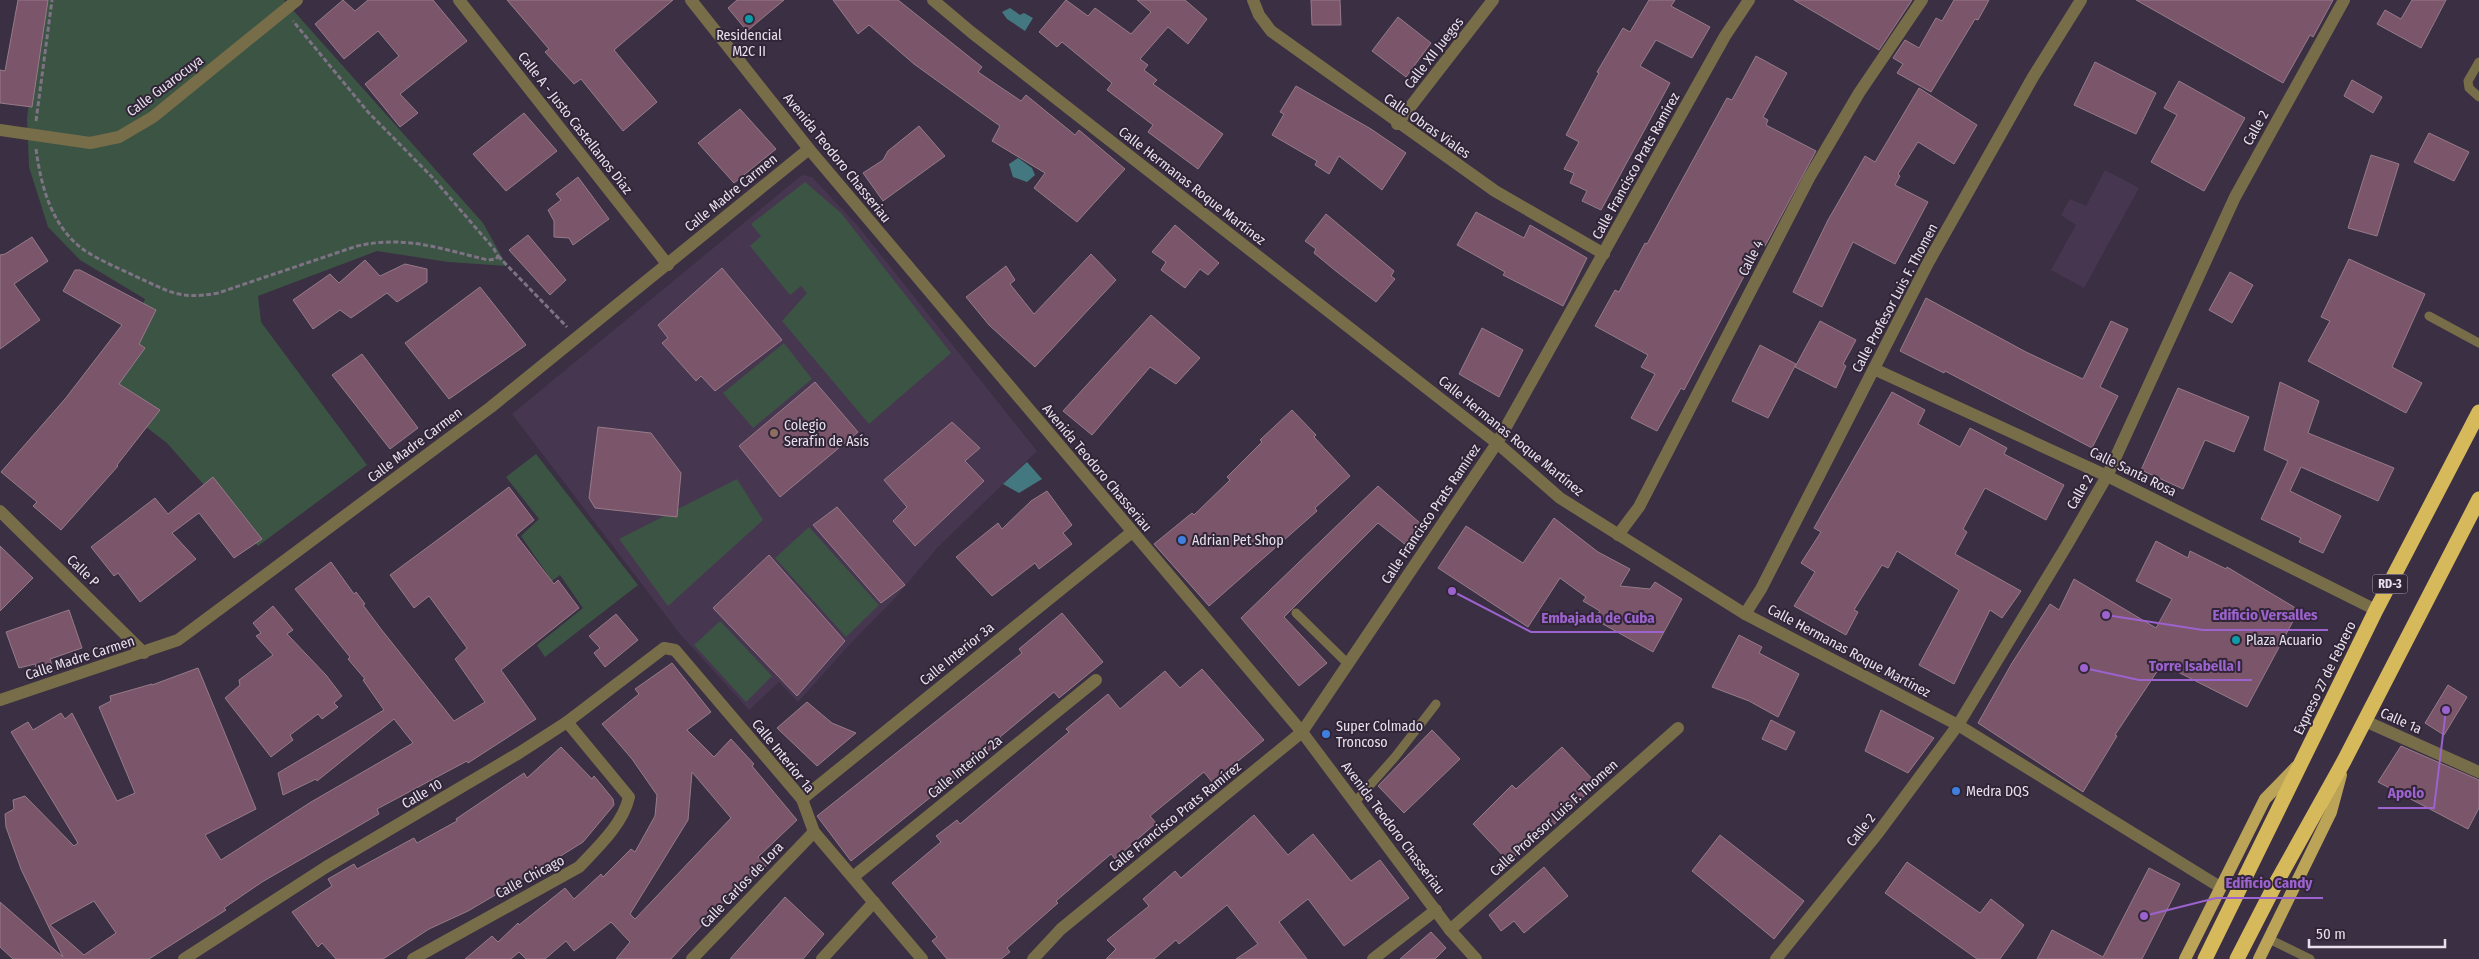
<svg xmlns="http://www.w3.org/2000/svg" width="2479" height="959" font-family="'Fira Sans Condensed',sans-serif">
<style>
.built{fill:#473650}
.green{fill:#3c5444}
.water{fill:#447881}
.building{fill:#7b556a;stroke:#967b89;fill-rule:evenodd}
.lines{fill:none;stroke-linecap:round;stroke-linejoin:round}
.path{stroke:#7d7384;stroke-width:3;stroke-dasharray:5 2.5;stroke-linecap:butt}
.service{stroke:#786d49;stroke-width:9}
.minor{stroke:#786d49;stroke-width:12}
.tertiary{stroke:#786d49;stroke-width:12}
.primary{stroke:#bba357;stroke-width:12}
.motorway{stroke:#d6b95b;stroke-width:15}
.culture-dot{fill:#0f9aa8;stroke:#312538;stroke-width:2}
.education-dot{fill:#8d6e63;stroke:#312538;stroke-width:2}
.shop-dot{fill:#3f7fe0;stroke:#312538;stroke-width:2}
.labels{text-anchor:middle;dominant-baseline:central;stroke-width:4;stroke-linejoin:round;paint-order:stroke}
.shield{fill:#312538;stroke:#b1a9b7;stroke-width:1}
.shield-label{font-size:12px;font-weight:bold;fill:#e8e1ed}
.poi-label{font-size:14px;fill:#e8e1ed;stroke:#312538;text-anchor:start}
.street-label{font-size:14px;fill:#e8e1ed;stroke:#312538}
.leader{fill:none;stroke:#9c62cd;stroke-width:2}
.callout-dot{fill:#9c62cd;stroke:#312538;stroke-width:2}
.callout-label{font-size:15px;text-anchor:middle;font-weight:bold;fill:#9c62cd;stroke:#312538;stroke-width:4;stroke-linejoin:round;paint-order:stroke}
</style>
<rect width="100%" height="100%" fill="#3b2f43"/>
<g class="built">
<path d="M2105,170L2139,188L2084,288L2051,270L2076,225L2061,215L2070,199L2086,206Z"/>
<path d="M802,175L812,177L857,225L1037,451L937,548L895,598L851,643L798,702L779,682L749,710L680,634L512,414Z"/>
</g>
<g class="green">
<path d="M43,0H284L483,223L507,266L448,262L377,251L258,296L261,322L367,465L258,546L167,443L106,396L145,299L80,260L48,227L29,167L27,118Z"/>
<path d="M805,182L841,213L951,353L869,424L782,321L807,293L801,286L790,295L750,246L761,236L751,224Z"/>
<path d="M784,343L812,379L753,428L723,393Z"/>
<path d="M536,454L638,585L545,657L537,645L583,608L560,575L552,581L521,536L539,519L506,477Z"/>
<path d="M737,479L763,520L668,606L619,539Z"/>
<path d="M809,527L879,605L846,637L775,558Z"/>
<path d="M720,621L772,676L746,702L694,645Z"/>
</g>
<g class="water">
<path d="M1010,8L1020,15L1024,13L1033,18L1025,31L1007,19L1002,12Z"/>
<path d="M1018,158L1032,168L1035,175L1027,182L1013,177L1009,164Z"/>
<path d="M1027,462L1042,479L1019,493L1003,484Z"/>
</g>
<g class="building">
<path d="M18,0H48L32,107L0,103V70L5,71Z"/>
<path d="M343,0L355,11L368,0H433L467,41L400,94L418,113L400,127L365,84L399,56L378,31L344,59L315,24Z"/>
<path d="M507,0H673L614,50L657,102L623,131L581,79L574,84L545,52L549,49Z"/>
<path d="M737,0H784L747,31L728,8Z"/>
<path d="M833,0H898L982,67L978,72L1021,101L1026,95L1075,135L1079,130L1125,169L1077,222L1034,188L1045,173L992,141L1000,126L914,64L869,25L858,34Z"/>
<path d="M1066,0L1088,16L1095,8L1131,34L1151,12L1137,0H1185L1207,19L1188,44L1168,27L1140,59L1148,65L1144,70L1157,80L1153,84L1223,134L1198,169L1148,132L1153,125L1107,90L1112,83L1062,42L1057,47L1039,32Z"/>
<path d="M1311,0H1340L1341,25H1312Z"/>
<path d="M1649,0H1675L1671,6L1710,27L1692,58L1656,40L1640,66L1670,83L1601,210L1582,201L1587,191L1570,183L1574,173L1564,169L1579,142L1566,135L1599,73L1597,72L1623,28L1630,32Z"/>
<path d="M1794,0H1912L1879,50Z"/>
<path d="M1954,0H1989L1978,20L1975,19L1931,92L1897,73L1903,64L1893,58L1905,40L1919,48L1936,18L1942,21Z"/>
<path d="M2136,0H2333L2313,37L2310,35L2283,83Z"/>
<path d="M2412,0H2446L2421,48L2377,24L2385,10L2401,19Z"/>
<path d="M1398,17L1431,43L1406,77L1372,51Z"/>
<path d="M1756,56L1787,73L1763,117L1768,120L1766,125L1816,151L1765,246L1761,244L1684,390L1681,388L1657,431L1631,418L1655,374L1641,367L1648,355L1595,326L1615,290L1619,292L1645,243L1647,244L1727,98L1732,100Z"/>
<path d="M2095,62L2156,93L2136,134L2074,105Z"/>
<path d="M2352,80L2382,97L2373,113L2344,96Z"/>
<path d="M2179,81L2245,118L2204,191L2151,162L2177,115L2164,108Z"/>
<path d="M1296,86L1371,129L1406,153L1382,190L1339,156L1329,174L1315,165L1317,161L1272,135L1284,114L1280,112Z"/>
<path d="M1919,88L1977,125L1954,164L1918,142L1898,174L1900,176L1895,185L1928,202L1895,264L1853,242L1822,307L1793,292L1828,220L1865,156L1875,162Z"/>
<path d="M740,109L776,149L734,183L698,143Z"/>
<path d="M524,113L557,151L506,191L473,154Z"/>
<path d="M919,126L945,156L883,201L863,173L883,160L888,151Z"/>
<path d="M2429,133L2469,152L2454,181L2414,162Z"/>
<path d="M2371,155L2399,164L2377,236L2348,228Z"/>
<path d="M578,177L609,219L573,245L569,238L554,237V221L548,210L561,200L556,194Z"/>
<path d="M1476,212L1524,238L1530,225L1587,258L1563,306L1503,275L1505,272L1457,245Z"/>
<path d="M1326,214L1394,271L1391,276L1395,279L1376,302L1337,272L1314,253L1316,249L1305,241Z"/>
<path d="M1175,225L1219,263L1208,275L1200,269L1185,288L1161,270L1166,262L1152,252Z"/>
<path d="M528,235L566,280L550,295L509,250Z"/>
<path d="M32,237L48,261L14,284L40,320L0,349V255L5,254Z"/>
<path d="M1091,254L1116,280L1035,367L989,325L966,297L1006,266L1015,280L1010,284L1034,314Z"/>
<path d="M2349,259L2425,294L2392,367L2422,383L2406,413L2308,361L2330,321L2321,317Z"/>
<path d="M365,260L380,276L405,264L427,269V282L397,302L387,293L351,318L340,310L313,329L293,300L330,274L339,283Z"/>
<path d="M722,268L782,340L715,391L701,376L696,381L662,343L668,338L658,325Z"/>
<path d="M75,270H80L156,310L139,344L145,348L119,384L160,410L117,465L118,466L61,530L33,506L37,502L1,472L65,399L122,325L63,291Z"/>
<path d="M2230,272L2253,285L2232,323L2209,310Z"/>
<path d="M480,287L526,345L449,399L405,343Z"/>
<path d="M1926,298L2026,352L2083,379L2111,321L2128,329L2100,387L2118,396L2092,448L1945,371L1944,373L1900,351Z"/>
<path d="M1151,315L1200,358L1176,384L1150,367L1092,435L1063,411Z"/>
<path d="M1820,321L1856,340L1843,364L1846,366L1836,388L1795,367Z"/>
<path d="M1482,328L1523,350L1499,397L1459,374Z"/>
<path d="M1760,345L1796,364L1768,418L1732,401Z"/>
<path d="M362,354L418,428L390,449L332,375Z"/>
<path d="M815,382L858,432L780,497L739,446Z"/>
<path d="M2280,382L2319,401L2308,433L2394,468L2378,501L2301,467L2290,491L2341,516L2323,553L2299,542L2301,538L2261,519L2288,461L2264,450Z"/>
<path d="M2178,388L2249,417L2234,452L2205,440L2183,489L2141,470Z"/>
<path d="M1892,392L1925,410L1918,424L1960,447L1970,428L2007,448L2004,454L2064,485L2046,520L1985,488L1963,529L1967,532L1955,554L2021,591L2002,618L1990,610L1954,684L1919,665L1959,590L1897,551L1888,568L1882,565L1854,610L1858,612L1846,635L1794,606L1815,572L1801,563L1821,532L1814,528Z"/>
<path d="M1292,410L1316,435L1314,437L1350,476L1315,508L1317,511L1209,606L1154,544L1192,513L1194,515L1230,480L1227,477L1262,442L1260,440Z"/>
<path d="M952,422L980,448L965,461L984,481L915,546L893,521L907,507L884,480Z"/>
<path d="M598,427L651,433L681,473L677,517L595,508L589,498Z"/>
<path d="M213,477L262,539L234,558L199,513L172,533L196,559L140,602L118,573L114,576L91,547L155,498L168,514Z"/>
<path d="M1378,486L1420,523L1406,545L1378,523L1284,617L1327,663L1299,686L1241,618Z"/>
<path d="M509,487L534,520L516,535L554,584L558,580L579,608L501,670L536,719L468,763L467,761L377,809L379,814L262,882L224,908L226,910L149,959H13L0,947V902L63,957L21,869L6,827L5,814L14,809L13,800L25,796L74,846L78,843L11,732L28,722L33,730L61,713L65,719L72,713L117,801L135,793L99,707L111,701L110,696L152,684V685L198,668L256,809L205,835L221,860L311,802L413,743L394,719L317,781L316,779L283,795L278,773L384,710L363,680L365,679L348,659L350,657L295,589L331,562L354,594L356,592L365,604L363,605L381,629L454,721L485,702L455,659L467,648L429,596L414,608L390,575ZM94,901L116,933L84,955L50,925Z"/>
<path d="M1047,491L1072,525L1063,533L1072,544L1039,569L1035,563L992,596L956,557L998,523L1002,529L1031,501Z"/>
<path d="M837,507L905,585L881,603L813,525Z"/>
<path d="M1554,518L1598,552L1630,569L1620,586L1650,589L1655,582L1682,599L1653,652L1594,619L1600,611L1583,601L1586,597L1560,578L1528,627L1438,568L1466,526L1523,563Z"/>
<path d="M2156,541L2188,558L2190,551L2226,569L2227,567L2299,610L2247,707L2162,664L2115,735L2117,736L2083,792L1978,723L2012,663L2050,604L2059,610L2074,579L2156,628L2172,599L2136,581Z"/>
<path d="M0,546L33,578L0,611Z"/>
<path d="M769,555L845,641L797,696L713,608Z"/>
<path d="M273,606L293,630L287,634L326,675L342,696L334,703L338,707L322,719L318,714L290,735L293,740L271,757L225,698L240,685L239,680L273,655L256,636L261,633L253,623Z"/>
<path d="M69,610L82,648L50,659L52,665L37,670L35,664L19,668L6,632Z"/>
<path d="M1062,613L1103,662L1059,698L1054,692L1000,737L1002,740L851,861L817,816L1022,653L1019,649Z"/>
<path d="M616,614L638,640L605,667L594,653L600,648L589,636Z"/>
<path d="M1739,635L1762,647L1759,653L1799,674L1778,717L1749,701L1712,687Z"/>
<path d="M672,663L711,712L687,730L714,757L731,739L754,764L752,766L797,820L758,857L767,865L732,898L729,896L671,959H616L630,942L611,922L574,951L566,941L545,959H526L519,952L511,959H465L492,936L498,942L518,923L519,925L565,888L574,899L601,874L603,877L631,849L635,852L655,816L657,795L632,759L602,724L639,694L635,689ZM692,772L731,818L635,919L630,914L688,820Z"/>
<path d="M1202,669L1264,740L1212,782L1204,772L1150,816L1156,823L1115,859L1111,854L1056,901L1058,903L1007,948L1010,952L1001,959H947L932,941L937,937L892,883L941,842L936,836L957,820L960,824L1069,732L1066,729L1108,694L1120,709L1165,671L1180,688Z"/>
<path d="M2448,685L2467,697L2444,735L2425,723Z"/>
<path d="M807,702L832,723L856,733L817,766L777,728Z"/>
<path d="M1881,710L1934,738L1908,773L1865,751Z"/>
<path d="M1771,720L1795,732L1786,750L1762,739Z"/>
<path d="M1432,730L1460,759L1404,813L1378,786Z"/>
<path d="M2401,746L2479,780V808L2468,829L2378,782Z"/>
<path d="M561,747L592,779L594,776L613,799L614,805L583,842L543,867L468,911L429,929L383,959H336L322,943L318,947L292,912L332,886L328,879L354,864L357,869L414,838L417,843L457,821L456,819L524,773L527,778Z"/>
<path d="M1562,747L1597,784L1533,844L1530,841L1509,862L1473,824L1512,785L1516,789Z"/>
<path d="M1254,815L1288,855L1313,834L1351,881L1380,860L1409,898L1344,946L1308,899L1279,922L1307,959H1236L1258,944L1227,905L1179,944L1176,940L1154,959H1106L1116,949L1107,940L1149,906L1143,899L1175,871L1181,878Z"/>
<path d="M1720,835L1804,901L1774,939L1692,871Z"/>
<path d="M1907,862L1980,913L1991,899L2024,925L2000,959H1977L1885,893Z"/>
<path d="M1544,867L1568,896L1524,933L1514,921L1501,931L1489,915Z"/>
<path d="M2149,868L2180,884L2142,959H2037L2052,930L2103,957Z"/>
<path d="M785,897L824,934L803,959H730Z"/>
<path d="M1431,932L1446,948L1435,959H1400Z"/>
</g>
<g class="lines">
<g class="path">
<path d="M36,121L52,0"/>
<path d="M36,149C41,187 52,227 84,250C99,260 118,268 135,276C170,292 179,300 218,293L357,246C406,235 441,249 488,260L496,259L498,256L494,249L433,178L368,112L293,21"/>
<path d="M498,256L567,327"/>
</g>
<g class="service">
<path d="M2479,62L2468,81L2469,88L2479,97"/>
<path d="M2429,316L2479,343"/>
<path d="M1296,613L1348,664"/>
<path d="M1355,802L1395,757L1436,704"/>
<path d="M2269,939L2310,959"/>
</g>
<g class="minor">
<path d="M459,0L668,265"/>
<path d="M933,0L971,32L1497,443L1560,498L1745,614L1958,725L2220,887"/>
<path d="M1253,0L1259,15L1271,31L1495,191L1604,254"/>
<path d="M1397,124L1493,0"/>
<path d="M0,130L90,143L119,137L153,117L297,0"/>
<path d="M1874,369L2107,476L2376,610"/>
<path d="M0,511L144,653"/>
<path d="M1618,535L1639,507L1809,178L1859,93L1922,0"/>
<path d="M1745,614L1761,589L1928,263L2033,77L2081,0"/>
<path d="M0,700L178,640L491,407L809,149"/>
<path d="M2365,721L2479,772"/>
<path d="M802,799L1132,532"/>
<path d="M853,877L1096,680"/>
<path d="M1450,930L1678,728"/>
<path d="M184,959L326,867L519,753L567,722L664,648L675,650L802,799L814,832L922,959"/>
<path d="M413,959L579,867C598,847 623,824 629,797L567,722"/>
<path d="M692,959L814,832"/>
<path d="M822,959L874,902"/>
<path d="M1033,959L1061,929L1302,732L1497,443L1725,36L1749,0"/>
<path d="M1373,959L1436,910"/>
<path d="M1776,959L1878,833L1958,725L2067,545L2107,476L2235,197L2344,0"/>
</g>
<path class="tertiary" d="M691,0L809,149L1302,732L1450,930L1476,959"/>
<g class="primary">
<path d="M2185,959L2265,799L2296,767"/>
<path d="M2259,959L2331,812L2341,775"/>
</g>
<g class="motorway">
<path d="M2205,959L2376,610L2479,412"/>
<path d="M2237,959L2275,885L2344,761L2479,499"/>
</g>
</g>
<g class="culture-dot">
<circle cx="749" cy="19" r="5"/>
<circle cx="2236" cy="640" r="5"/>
</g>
<circle class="education-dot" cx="774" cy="433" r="5"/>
<g class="shop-dot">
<circle cx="1182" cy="540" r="5"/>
<circle cx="1326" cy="734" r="5"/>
<circle cx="1956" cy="791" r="5"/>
</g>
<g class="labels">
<rect class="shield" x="2372.5" y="574.5" width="35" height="19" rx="4"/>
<g class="shield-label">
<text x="2390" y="584">RD-3</text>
</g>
<g class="poi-label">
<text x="749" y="35" text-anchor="middle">Residencial<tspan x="749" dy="16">M2C II</tspan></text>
<text x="784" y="425">Colegio<tspan x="784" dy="16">Serafín de Asís</tspan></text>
<text x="1192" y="540">Adrian Pet Shop</text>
<text x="2246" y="640">Plaza Acuario</text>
<text x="1336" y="726">Super Colmado<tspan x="1336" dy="16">Troncoso</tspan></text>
<text x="1966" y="791">Medra DQS</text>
</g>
<g class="street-label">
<text transform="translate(1434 53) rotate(-52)">Calle XII Juegos</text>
<text transform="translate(165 86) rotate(-37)">Calle Guarocuya</text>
<text transform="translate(575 123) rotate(52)">Calle A - Justo Castellanos Díaz</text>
<text transform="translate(1427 126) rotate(35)">Calle Obras Viales</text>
<text transform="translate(2256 128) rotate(-61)">Calle 2</text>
<text transform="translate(837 158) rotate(51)">Avenida Teodoro Chasseriau</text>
<text transform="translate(1636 166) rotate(-61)">Calle Francisco Prats Ramírez</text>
<text transform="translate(1192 186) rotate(38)">Calle Hermanas Roque Martínez</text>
<text transform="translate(731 193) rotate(-39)">Calle Madre Carmen</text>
<text transform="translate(1751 258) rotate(-63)">Calle 4</text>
<text transform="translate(1895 298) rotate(-62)">Calle Profesor Luis F. Thomen</text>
<text transform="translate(1511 436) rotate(39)">Calle Hermanas Roque Martínez</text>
<text transform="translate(415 445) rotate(-37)">Calle Madre Carmen</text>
<text transform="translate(1097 468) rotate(50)">Avenida Teodoro Chasseriau</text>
<text transform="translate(2133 472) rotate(26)">Calle Santa Rosa</text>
<text transform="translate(2080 492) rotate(-60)">Calle 2</text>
<text transform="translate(1431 514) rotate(-56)">Calle Francisco Prats Ramírez</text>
<text transform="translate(83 571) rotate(44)">Calle P</text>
<text transform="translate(1849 651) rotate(28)">Calle Hermanas Roque Martínez</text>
<text transform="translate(957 654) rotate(-39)">Calle Interior 3a</text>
<text transform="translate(80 658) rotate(-18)">Calle Madre Carmen</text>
<text transform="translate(2325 678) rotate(-64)">Expreso 27 de Febrero</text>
<text transform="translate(2401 721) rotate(24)">Calle 1a</text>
<text transform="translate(783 756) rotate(51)">Calle Interior 1a</text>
<text transform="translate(965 767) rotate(-39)">Calle Interior 2a</text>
<text transform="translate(422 794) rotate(-30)">Calle 10</text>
<text transform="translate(1175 817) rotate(-39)">Calle Francisco Prats Ramírez</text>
<text transform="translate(1554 818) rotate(-42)">Calle Profesor Luis F. Thomen</text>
<text transform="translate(1393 828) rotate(53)">Avenida Teodoro Chasseriau</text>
<text transform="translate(1861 830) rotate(-52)">Calle 2</text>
<text transform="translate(530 877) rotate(-28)">Calle Chicago</text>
<text transform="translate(742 885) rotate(-46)">Calle Carlos de Lora</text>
</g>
</g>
<path class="leader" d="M2106 615L2203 630H2328M1452 591L1531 632H1664M2084 668L2139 680H2252M2446 710L2434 808H2378M2144 916L2216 898H2323"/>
<g class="callout-dot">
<circle cx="2106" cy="615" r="5"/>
<circle cx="1452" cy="591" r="5"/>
<circle cx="2084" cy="668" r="5"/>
<circle cx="2446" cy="710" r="5"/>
<circle cx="2144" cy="916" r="5"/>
</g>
<g class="callout-label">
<text x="2265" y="620">Edificio Versalles</text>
<text x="1598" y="623">Embajada de Cuba</text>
<text x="2195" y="671">Torre Isabella I</text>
<text x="2406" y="798">Apolo</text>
<text x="2269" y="888">Edificio Candy</text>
</g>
<path d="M2309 939v8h136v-8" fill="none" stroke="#e8e1ed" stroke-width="2.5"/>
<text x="2316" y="939" font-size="15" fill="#e8e1ed" stroke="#312538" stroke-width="4" paint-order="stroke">50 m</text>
</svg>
